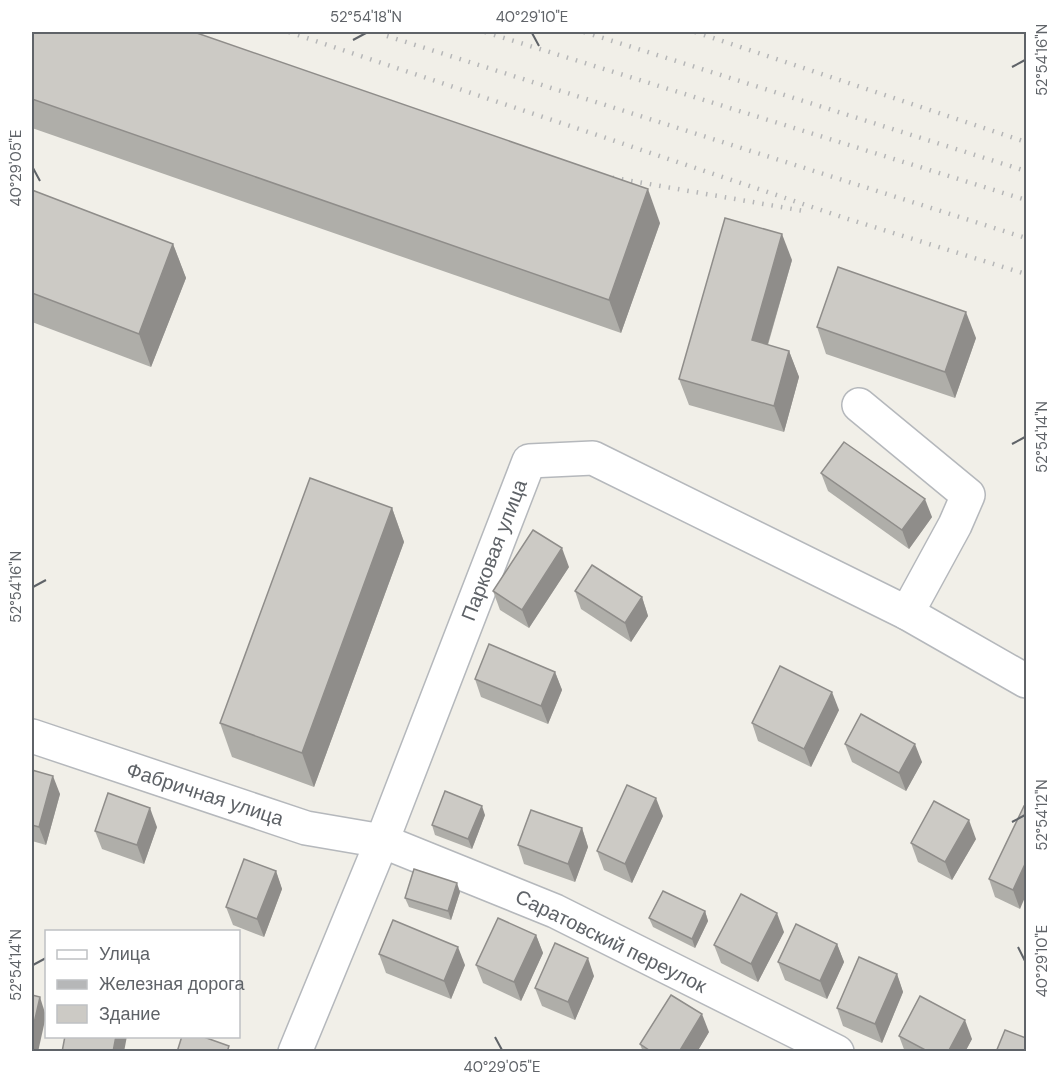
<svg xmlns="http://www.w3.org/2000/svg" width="1058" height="1083" font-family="'DM Sans',sans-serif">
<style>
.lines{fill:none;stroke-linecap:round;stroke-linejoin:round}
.minor-casing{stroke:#b5b8bc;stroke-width:36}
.minor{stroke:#fff;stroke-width:33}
.rail{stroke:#b6b7b8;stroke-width:4.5;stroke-dasharray:1.5 8;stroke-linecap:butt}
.wall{fill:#afaea9}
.shaded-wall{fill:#8f8d8a}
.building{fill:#cccac5;stroke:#8f8d8a;stroke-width:1.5}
.ticks{fill:none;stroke:#5f6368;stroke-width:2}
.labels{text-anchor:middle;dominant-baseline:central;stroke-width:6;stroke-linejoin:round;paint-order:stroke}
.street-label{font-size:20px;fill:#5f6368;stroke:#fff}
.neatline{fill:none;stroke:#5f6368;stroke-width:2}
.ticks-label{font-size:15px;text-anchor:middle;fill:#5f6368}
</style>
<rect width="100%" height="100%" fill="#f1efe8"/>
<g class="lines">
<g class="minor-casing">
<g id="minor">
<path d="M859,405L968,495L955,525L907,613"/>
<path d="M32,736L306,828L382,841L555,911L837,1052"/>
<path d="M295,1052L382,841L529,461L593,458L907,613L1026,681"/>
</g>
</g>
<use href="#minor" class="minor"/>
<g class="rail">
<path d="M289,32L845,218L1026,274"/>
<path d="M485,32L1026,200"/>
<path d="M584,32L1026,171"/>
<path d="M695,32L1026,142"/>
<path d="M387,36L1026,238"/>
<path d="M603,176L804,211"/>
</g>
</g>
<g class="wall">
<path d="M32,32L660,223L621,333L32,128Z"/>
<path d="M32,190L173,244L186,278L151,367L32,322Z"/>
<path d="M792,260L768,345L789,351L799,377L784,432L689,405L679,379Z"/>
<path d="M817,327L976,338L955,398L826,354Z"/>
<path d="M821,473L932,517L909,549L828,491Z"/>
<path d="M392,508L404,542L314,787L232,757L220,723Z"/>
<path d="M569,567L529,628L500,610L493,591Z"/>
<path d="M575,591L642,597L648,616L631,642L581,609Z"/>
<path d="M555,672L562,690L548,724L481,697L475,679Z"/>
<path d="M839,710L811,767L758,741L752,723Z"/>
<path d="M845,744L922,762L906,791L852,762Z"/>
<path d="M32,770L60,794L46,845L32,841Z"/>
<path d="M1024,806L1020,909L995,897L989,879Z"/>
<path d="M485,815L472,849L435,835L432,825Z"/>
<path d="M663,816L632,883L604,870L597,851Z"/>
<path d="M157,827L144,864L102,849L95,831Z"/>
<path d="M582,828L588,847L575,882L524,864L518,845Z"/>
<path d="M976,839L952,880L918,862L911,843Z"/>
<path d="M276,871L282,889L264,937L233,925L226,907Z"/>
<path d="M460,892L451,920L409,907L405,898Z"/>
<path d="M705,911L708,921L695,948L653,927L649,918Z"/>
<path d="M784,932L758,982L721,963L714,945Z"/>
<path d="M536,935L543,953L521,1001L483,983L476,965Z"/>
<path d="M837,944L844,962L827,999L785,980L778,962Z"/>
<path d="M379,954L465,965L451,999L386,973Z"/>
<path d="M897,974L903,992L882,1043L843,1026L837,1008Z"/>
<path d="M594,976L575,1020L542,1006L535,988Z"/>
<path d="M709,1032L697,1052H643L640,1044Z"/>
<path d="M899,1036L972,1039L965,1052H905Z"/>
</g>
<g class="shaded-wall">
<path d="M648,189L660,223L621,333L609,300Z"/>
<path d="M782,234L792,260L761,367L752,340Z"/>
<path d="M173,244L186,278L151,367L139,334Z"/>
<path d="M966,312L976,338L955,398L945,372Z"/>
<path d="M789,351L799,377L784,432L774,406Z"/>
<path d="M925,499L932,517L909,549L902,530Z"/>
<path d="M392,508L404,542L314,787L302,753Z"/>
<path d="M562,548L569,567L529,628L522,610Z"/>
<path d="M642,597L648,616L631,642L625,623Z"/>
<path d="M555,672L562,690L548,724L541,706Z"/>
<path d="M832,692L839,710L811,767L804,749Z"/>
<path d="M915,744L922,762L906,791L899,773Z"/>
<path d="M53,776L60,794L46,845L39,827Z"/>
<path d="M656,798L663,816L632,883L625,864Z"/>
<path d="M482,806L485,815L472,849L468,839Z"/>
<path d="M150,808L157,827L144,864L137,845Z"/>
<path d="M969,820L976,839L952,880L945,862Z"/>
<path d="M582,828L588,847L575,882L568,864Z"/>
<path d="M1026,862V895L1020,909L1013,890Z"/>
<path d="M276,871L282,889L264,937L257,919Z"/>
<path d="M457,883L460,892L451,920L448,911Z"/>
<path d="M705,911L708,921L695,948L692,939Z"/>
<path d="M777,913L784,932L758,982L751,964Z"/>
<path d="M536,935L543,953L521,1001L514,982Z"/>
<path d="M837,944L844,962L827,999L820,981Z"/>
<path d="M458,947L465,965L451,999L444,981Z"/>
<path d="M588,958L594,976L575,1020L568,1002Z"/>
<path d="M897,974L903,992L882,1043L875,1024Z"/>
<path d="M40,997L46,1016L38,1052H32V1032Z"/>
<path d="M702,1014L709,1032L697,1052H679Z"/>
<path d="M965,1020L972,1039L965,1052H948Z"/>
<path d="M116,1036H127L124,1052H113Z"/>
</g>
<g class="building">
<path d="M32,32H194L648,189L609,300L32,99Z"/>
<path d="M32,190L173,244L139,334L32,293Z"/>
<path d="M725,218L782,234L752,340L789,351L774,406L679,379Z"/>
<path d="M838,267L966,312L945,372L817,327Z"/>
<path d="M844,442L925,499L902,530L821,473Z"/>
<path d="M310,478L392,508L302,753L220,723Z"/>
<path d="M533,530L562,548L522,610L493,591Z"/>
<path d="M592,565L642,597L625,623L575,591Z"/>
<path d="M489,644L555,672L541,706L475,679Z"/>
<path d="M780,666L832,692L804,749L752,723Z"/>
<path d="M861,714L915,744L899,773L845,744Z"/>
<path d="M32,770L53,776L39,827L32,825Z"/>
<path d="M627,785L656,798L625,864L597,851Z"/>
<path d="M445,791L482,806L468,839L432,825Z"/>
<path d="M108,793L150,808L137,845L95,831Z"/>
<path d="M934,801L969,820L945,862L911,843Z"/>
<path d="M1024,806L1026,807V862L1013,890L989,879Z"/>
<path d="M531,810L582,828L568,864L518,845Z"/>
<path d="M244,859L276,871L257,919L226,907Z"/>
<path d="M414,869L457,883L448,911L405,898Z"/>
<path d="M663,891L705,911L692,939L649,918Z"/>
<path d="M741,894L777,913L751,964L714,945Z"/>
<path d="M498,918L536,935L514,982L476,965Z"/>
<path d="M393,920L458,947L444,981L379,954Z"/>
<path d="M796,924L837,944L820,981L778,962Z"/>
<path d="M555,943L588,958L568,1002L535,988Z"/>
<path d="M859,957L897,974L875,1024L837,1008Z"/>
<path d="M32,995L40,997L32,1032Z"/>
<path d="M671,995L702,1014L679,1052H652L640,1044Z"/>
<path d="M920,996L965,1020L948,1052H929L899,1036Z"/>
<path d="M1005,1030L1026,1038V1052H996Z"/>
<path d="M65,1036H116L113,1052H62Z"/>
<path d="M182,1036H201L229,1046L227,1052H177Z"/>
</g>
<path class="ticks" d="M532,33L539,46M353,40L366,33M1012,67L1025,60M33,168L40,181M1012,444L1025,437M33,587L46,580M1012,822L1025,815M1018,947L1025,961M33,965L46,958M495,1037L502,1050"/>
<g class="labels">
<g class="street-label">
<text transform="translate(494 550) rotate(-69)">Парковая улица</text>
<text transform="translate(205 794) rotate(18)">Фабричная улица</text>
<text transform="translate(611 941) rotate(26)">Саратовский переулок</text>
</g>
</g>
<rect width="1058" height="1083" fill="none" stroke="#ffffff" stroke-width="66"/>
<rect x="45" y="930" width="195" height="108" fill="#ffffff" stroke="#bfc1c3" stroke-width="1.5"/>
<rect x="57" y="950" width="30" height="9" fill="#ffffff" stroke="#bfc1c3" stroke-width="1.5"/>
<text x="99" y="960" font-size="18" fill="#5f6368">Улица</text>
<rect x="57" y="980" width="30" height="9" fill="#b6b7b8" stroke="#bfc1c3" stroke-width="1.5"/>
<text x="99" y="990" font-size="18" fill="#5f6368">Железная дорога</text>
<rect x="57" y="1005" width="30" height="18" fill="#cccac5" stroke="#bfc1c3" stroke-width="1.5"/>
<text x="99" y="1020" font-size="18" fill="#5f6368">Здание</text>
<rect x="33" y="33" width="992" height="1017" class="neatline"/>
<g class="ticks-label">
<text x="366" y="22">52°54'18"N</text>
<text x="532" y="22">40°29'10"E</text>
<text transform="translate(1042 60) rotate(-90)" y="5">52°54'16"N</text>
<text transform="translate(16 168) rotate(-90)" y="5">40°29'05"E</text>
<text transform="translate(1042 437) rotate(-90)" y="5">52°54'14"N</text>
<text transform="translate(16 587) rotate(-90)" y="5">52°54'16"N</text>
<text transform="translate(1042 815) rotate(-90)" y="5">52°54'12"N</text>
<text transform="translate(1042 961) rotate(-90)" y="5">40°29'10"E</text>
<text transform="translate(16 965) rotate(-90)" y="5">52°54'14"N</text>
<text x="502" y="1072">40°29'05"E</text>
</g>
</svg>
